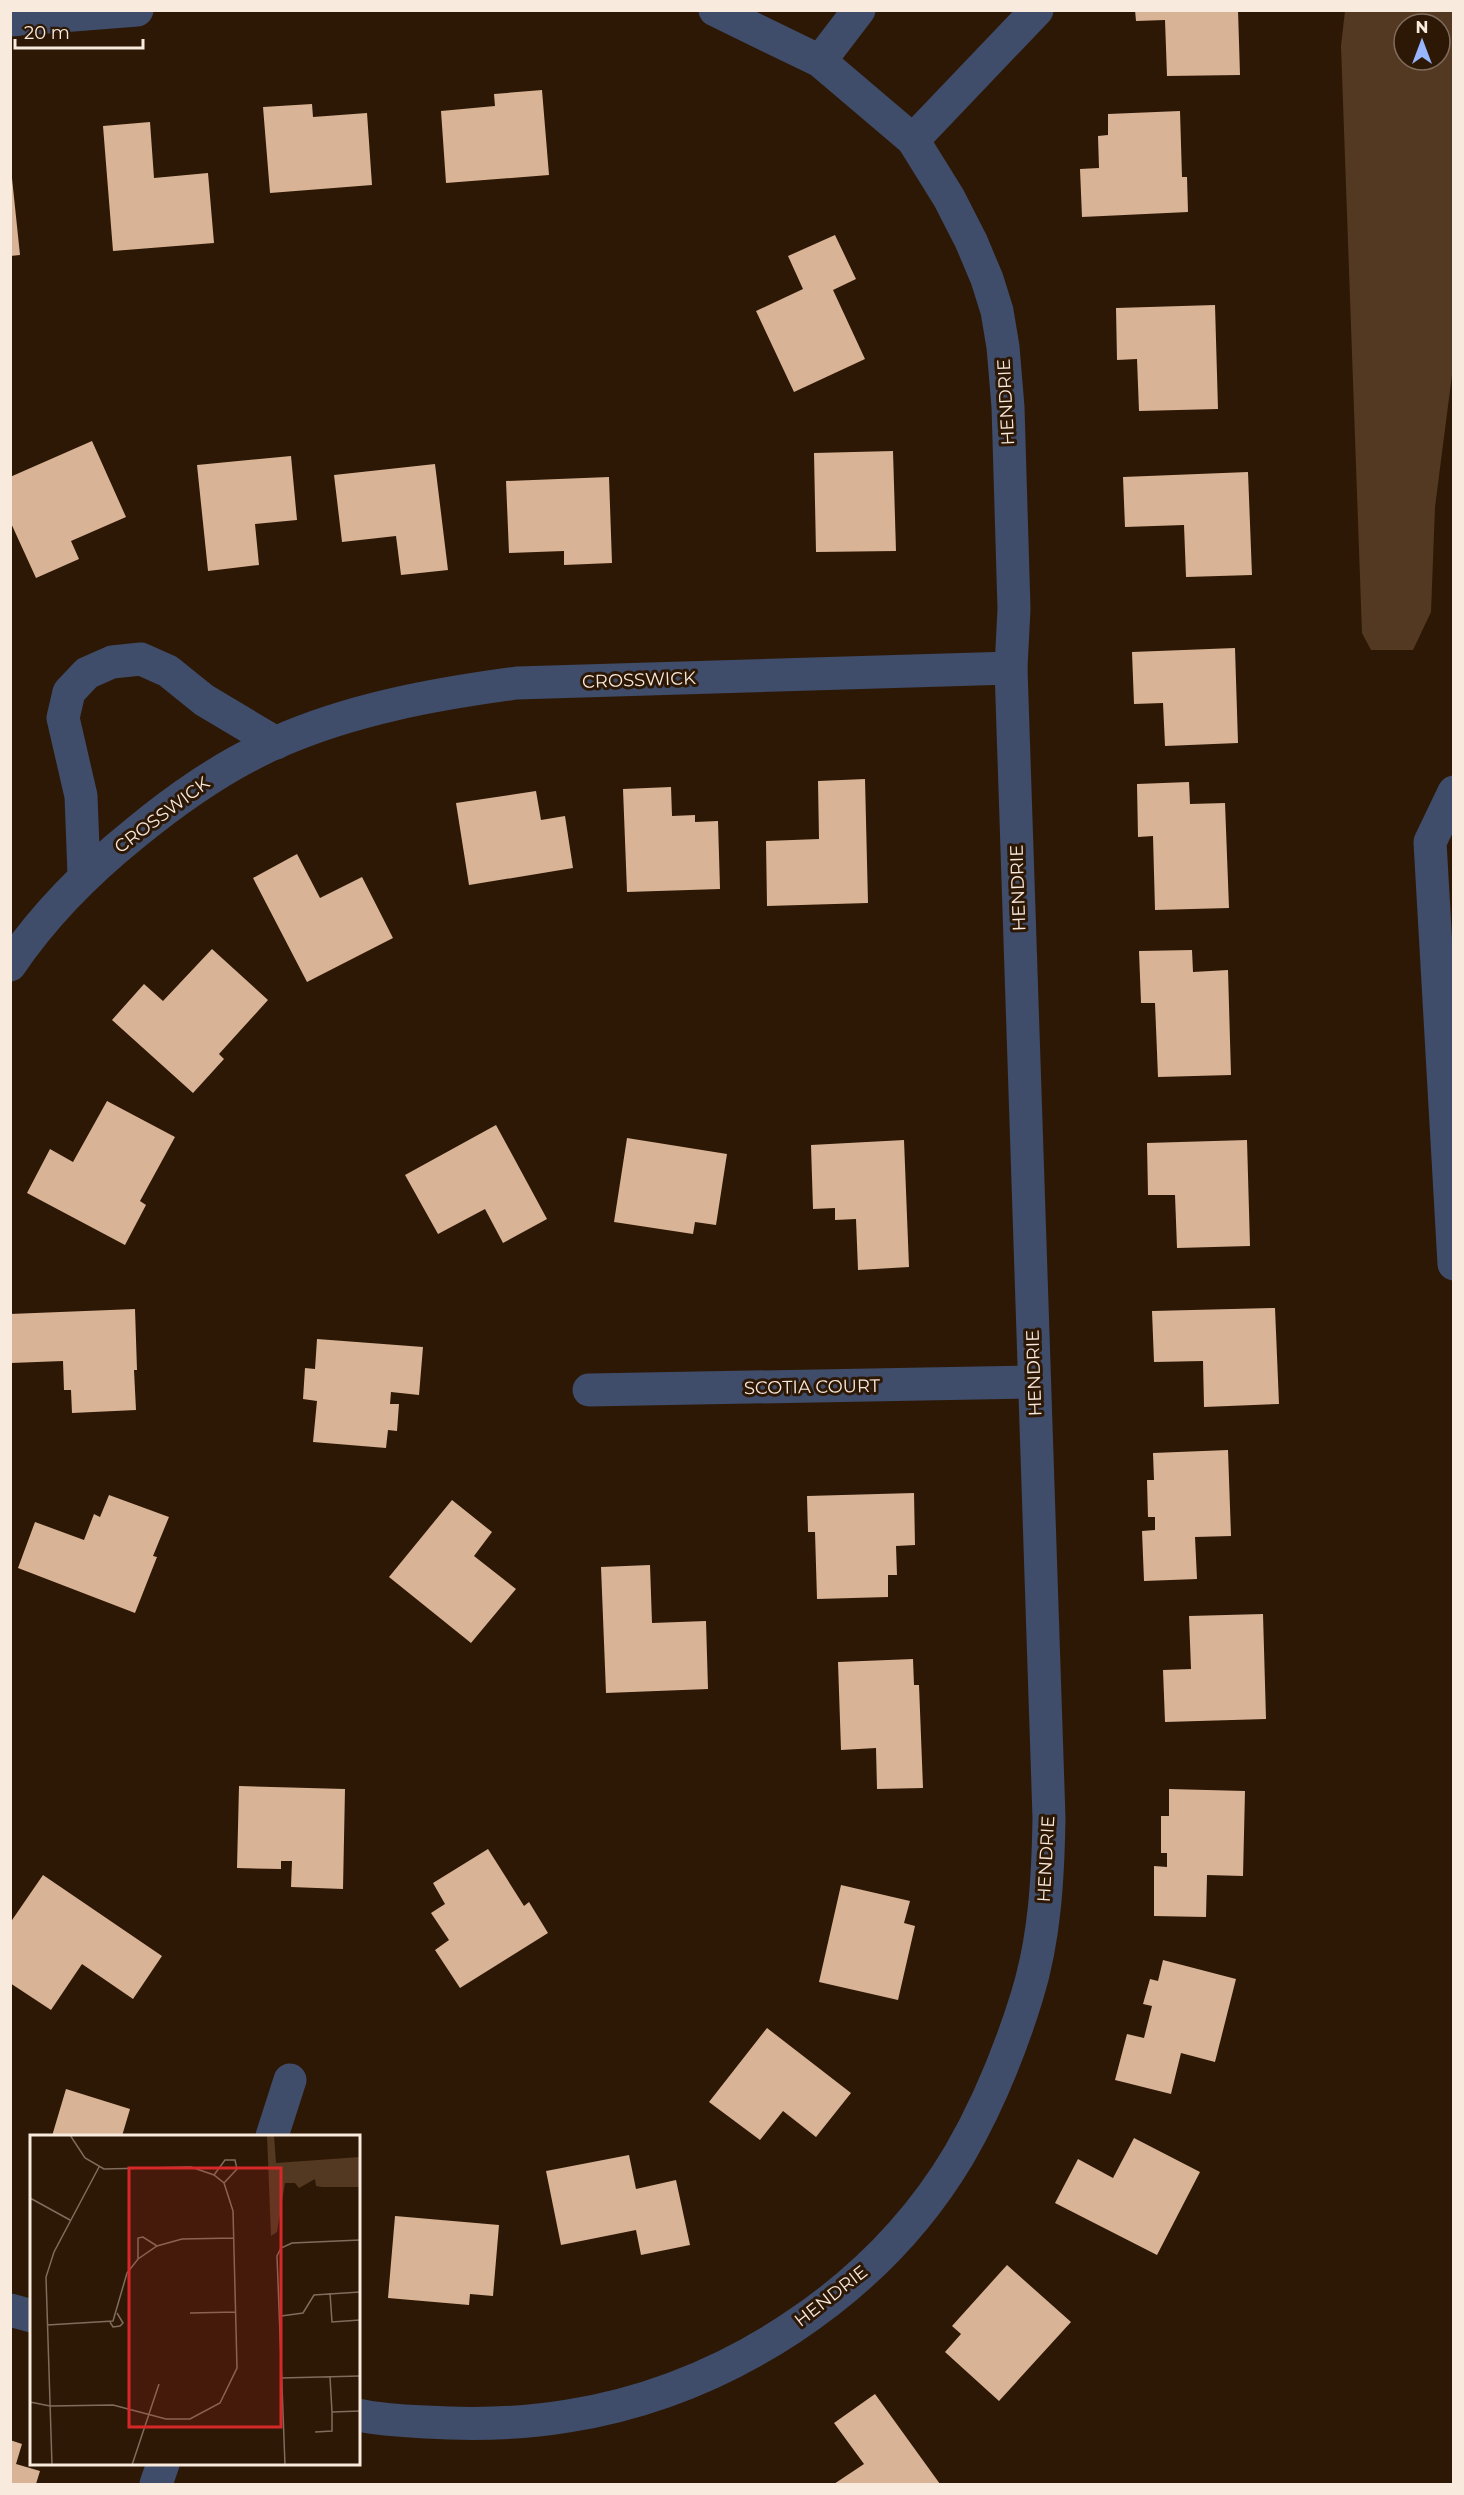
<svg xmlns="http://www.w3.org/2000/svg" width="1464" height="2495" font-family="Montserrat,sans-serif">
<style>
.green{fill:#543922;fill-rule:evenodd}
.building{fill:#d9b396}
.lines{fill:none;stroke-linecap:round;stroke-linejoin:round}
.street{stroke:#3f4c6a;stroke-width:33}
.labels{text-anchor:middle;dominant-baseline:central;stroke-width:6;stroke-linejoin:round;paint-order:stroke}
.street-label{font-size:18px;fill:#f9eade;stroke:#2d1805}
.inset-road{fill:none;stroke:#7f6c5c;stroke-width:1.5}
.view{fill:#d62828;fill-opacity:0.15;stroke:#d62828;stroke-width:3}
.inset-edge{fill:none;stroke:#f9eade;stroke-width:3}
</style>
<rect width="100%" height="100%" fill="#2d1805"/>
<path class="green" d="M1345,11H1453V367L1435,507L1431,612L1413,650H1371L1362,633L1341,46ZM1404,24H1440V60H1404Z"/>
<g class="building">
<path d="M1135,10H1238L1240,75L1167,76L1165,20L1136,21Z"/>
<path d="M542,90L549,175L446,183L441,111L495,106L494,94Z"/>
<path d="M312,104L313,117L367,113L372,185L270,193L263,107Z"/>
<path d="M1180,111L1182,177H1187L1188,212L1082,217L1080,169L1099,168L1098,136L1108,135V114Z"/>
<path d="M150,122L154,178L208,173L214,243L113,251L103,126Z"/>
<path d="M10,159L20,255L10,256Z"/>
<path d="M835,235L856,279L833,290L865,359L794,392L756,311L803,289L788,256Z"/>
<path d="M1215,305L1218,409L1139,411L1137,359L1117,360L1116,308Z"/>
<path d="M92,441L126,517L71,541L79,559L36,578L10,521V477Z"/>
<path d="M893,451L896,551L816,552L814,453Z"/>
<path d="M291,456L297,520L255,524L259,565L208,571L197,465Z"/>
<path d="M435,464L448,570L401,575L396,536L342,542L334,475Z"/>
<path d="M1248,472L1252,575L1186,577L1184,525L1125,527L1123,477Z"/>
<path d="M609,477L612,563L564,565V551L509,553L506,481Z"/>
<path d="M1235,648L1238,743L1165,746L1163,703L1134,704L1132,652Z"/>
<path d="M865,779L868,903L767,906L766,841L819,839L818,781Z"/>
<path d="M1189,782L1190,804L1225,803L1229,908L1155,910L1153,836L1138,837L1137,784Z"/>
<path d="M671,787L672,816L695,815V822L718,821L720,889L627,892L623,789Z"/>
<path d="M536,791L541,820L565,816L573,868L469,885L456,803Z"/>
<path d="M297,854L320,898L362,877L393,938L307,982L253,878Z"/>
<path d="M212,949L268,1000L219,1054L224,1059L193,1093L112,1020L144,984L163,1001Z"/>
<path d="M1192,950L1193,972L1228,970L1231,1075L1158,1077L1155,1003H1141L1139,951Z"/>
<path d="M107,1101L175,1137L140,1201L146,1205L125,1245L27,1193L50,1149L73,1162Z"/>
<path d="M496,1125L547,1219L503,1243L485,1209L438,1234L405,1175Z"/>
<path d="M627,1138L727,1154L716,1225L695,1222L693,1234L614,1222Z"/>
<path d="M904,1140L909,1267L858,1270L856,1219L835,1220V1208L813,1209L811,1145Z"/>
<path d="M1247,1140L1250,1246L1177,1248L1175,1195H1148L1147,1143Z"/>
<path d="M1275,1308L1279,1404L1204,1407L1203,1361L1154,1362L1152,1311Z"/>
<path d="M135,1309L137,1370H134L136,1410L72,1413L71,1390H64L63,1361L11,1363L10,1314Z"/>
<path d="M317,1339L423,1347L419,1395L391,1392L390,1404H399L397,1431L388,1430L386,1448L313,1442L317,1401L303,1399L305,1368L315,1369Z"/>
<path d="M1228,1450L1231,1536L1195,1537L1197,1579L1144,1581L1142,1531L1155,1530V1517H1148L1147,1480H1154L1153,1453Z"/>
<path d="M914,1493L915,1545L896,1546L897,1575H888V1597L817,1599L815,1532H808L807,1496Z"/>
<path d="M109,1495L169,1517L153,1556L157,1557L135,1613L18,1568L35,1522L84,1540L94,1514L100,1517Z"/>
<path d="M452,1500L492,1532L474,1556L516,1589L471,1643L389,1577Z"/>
<path d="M650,1565L652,1623L706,1621L708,1689L606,1693L601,1567Z"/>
<path d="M1263,1614L1266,1719L1165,1722L1163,1670L1191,1669L1189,1616Z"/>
<path d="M913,1659L914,1685H919L923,1788L877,1789L876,1748L841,1750L838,1662Z"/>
<path d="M239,1786L345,1789L343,1889L291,1887L292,1861H281V1869L237,1868Z"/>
<path d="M1169,1789L1245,1791L1243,1876L1207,1875L1206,1917L1154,1916V1866L1167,1867V1853H1161V1816H1169Z"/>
<path d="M488,1849L524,1906L529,1902L548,1933L460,1988L435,1950L449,1940L431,1913L445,1904L433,1883Z"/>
<path d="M43,1875L162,1956L133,1999L82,1964L51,2010L10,1983V1923Z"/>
<path d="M841,1885L910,1901L904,1923L915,1926L898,2000L819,1982Z"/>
<path d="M1163,1960L1236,1979L1215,2062L1181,2053L1171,2094L1115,2080L1127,2034L1144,2038L1152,2006L1143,2004L1150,1979L1158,1981Z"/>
<path d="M767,2028L851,2093L816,2137L783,2111L760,2140L709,2102Z"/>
<path d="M66,2089L130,2109L122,2136H52Z"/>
<path d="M1134,2138L1200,2172L1157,2255L1055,2203L1078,2159L1113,2178Z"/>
<path d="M629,2155L636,2189L676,2180L690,2245L641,2255L636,2230L561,2245L546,2171Z"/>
<path d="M395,2216L499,2225L493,2296L470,2294L469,2305L388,2298Z"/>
<path d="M1007,2265L1071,2322L999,2401L945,2352L961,2334L952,2326Z"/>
<path d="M875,2394L940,2484H834L864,2464L834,2423Z"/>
<path d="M10,2440L22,2444L16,2464L40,2471L36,2484H10Z"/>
</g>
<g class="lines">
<g class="street">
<path d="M10,20L137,10"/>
<path d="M820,61L859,10"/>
<path d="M913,140L1037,10"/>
<path d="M1454,792L1430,842L1454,1264"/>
<path d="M84,875L81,796L63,718L69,692L87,673L112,662L141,659L168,671L204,700L276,743"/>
<path d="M10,965C44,915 88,871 134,834C178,798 223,766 275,743C351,709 435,694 517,683L1011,668"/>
<path d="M589,1390L1034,1382"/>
<path d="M272,2136L290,2080"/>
<path d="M10,2310L32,2316"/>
<path d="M358,2415C381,2420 404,2421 426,2422C475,2425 520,2424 568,2416C725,2391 877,2293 959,2155C988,2105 1010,2051 1027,1996C1045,1938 1048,1877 1049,1818L1011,668L1014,609L1008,407L1003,347L997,311L987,279L971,241L949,198L913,140L820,61L715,10"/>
<path d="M156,2484L163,2464"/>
</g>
</g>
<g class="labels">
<g class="street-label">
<text transform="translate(1006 402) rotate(-93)">HENDRIE</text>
<text transform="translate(639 680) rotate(-2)">CROSSWICK</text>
<text transform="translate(162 815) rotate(-37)">CROSSWICK</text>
<text transform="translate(1018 888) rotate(-92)">HENDRIE</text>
<text transform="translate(1034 1373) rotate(-92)">HENDRIE</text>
<text transform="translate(812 1387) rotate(-1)">SCOTIA COURT</text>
<text transform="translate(1046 1859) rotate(-87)">HENDRIE</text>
<text transform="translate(831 2296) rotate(-38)">HENDRIE</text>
</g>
</g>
<g transform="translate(30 2135)">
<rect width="330" height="330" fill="#2d1805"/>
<path d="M237,0H244L246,28L330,22V52H292L286,51L285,44L269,53L265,48H255L247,97L241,101Z" fill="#543922"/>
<path class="inset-road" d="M184,40L195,25H205L207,34L194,48M0,63L40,85M108,124V103L113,102L127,111M300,158L302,187L330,185M160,178L206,177M251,181L273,178L284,160L330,157M80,187L83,192L90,191L93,188L87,178M17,190L83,186L97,138L108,124L127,111L152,104L204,103M300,242L302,277L330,276M251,243L330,241M0,267L20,271L83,270L136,284H160L190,268L207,233L203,76L194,48L184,40L161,32L74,34L55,23L40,0M285,297L302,296V277M22,330L16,142L24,117L69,32M102,330L129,249M255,330L247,121L251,113L262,108L330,105"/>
<path class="view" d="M99,33H251V292H99Z"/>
<rect width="330" height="330" class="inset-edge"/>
</g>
<rect width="1464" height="2495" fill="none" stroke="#f9eade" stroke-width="24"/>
<g transform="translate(1422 42)"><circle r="28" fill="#2d1805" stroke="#7f6c5c" stroke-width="1.5"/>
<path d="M0-4.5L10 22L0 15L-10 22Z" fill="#97b6fd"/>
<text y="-9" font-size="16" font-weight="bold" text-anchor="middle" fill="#f9eade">N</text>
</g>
<path d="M15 39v9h128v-9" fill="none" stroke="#f9eade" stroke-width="3"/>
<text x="24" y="39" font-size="18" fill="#f9eade" stroke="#2d1805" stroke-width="4.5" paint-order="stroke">20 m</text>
</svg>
